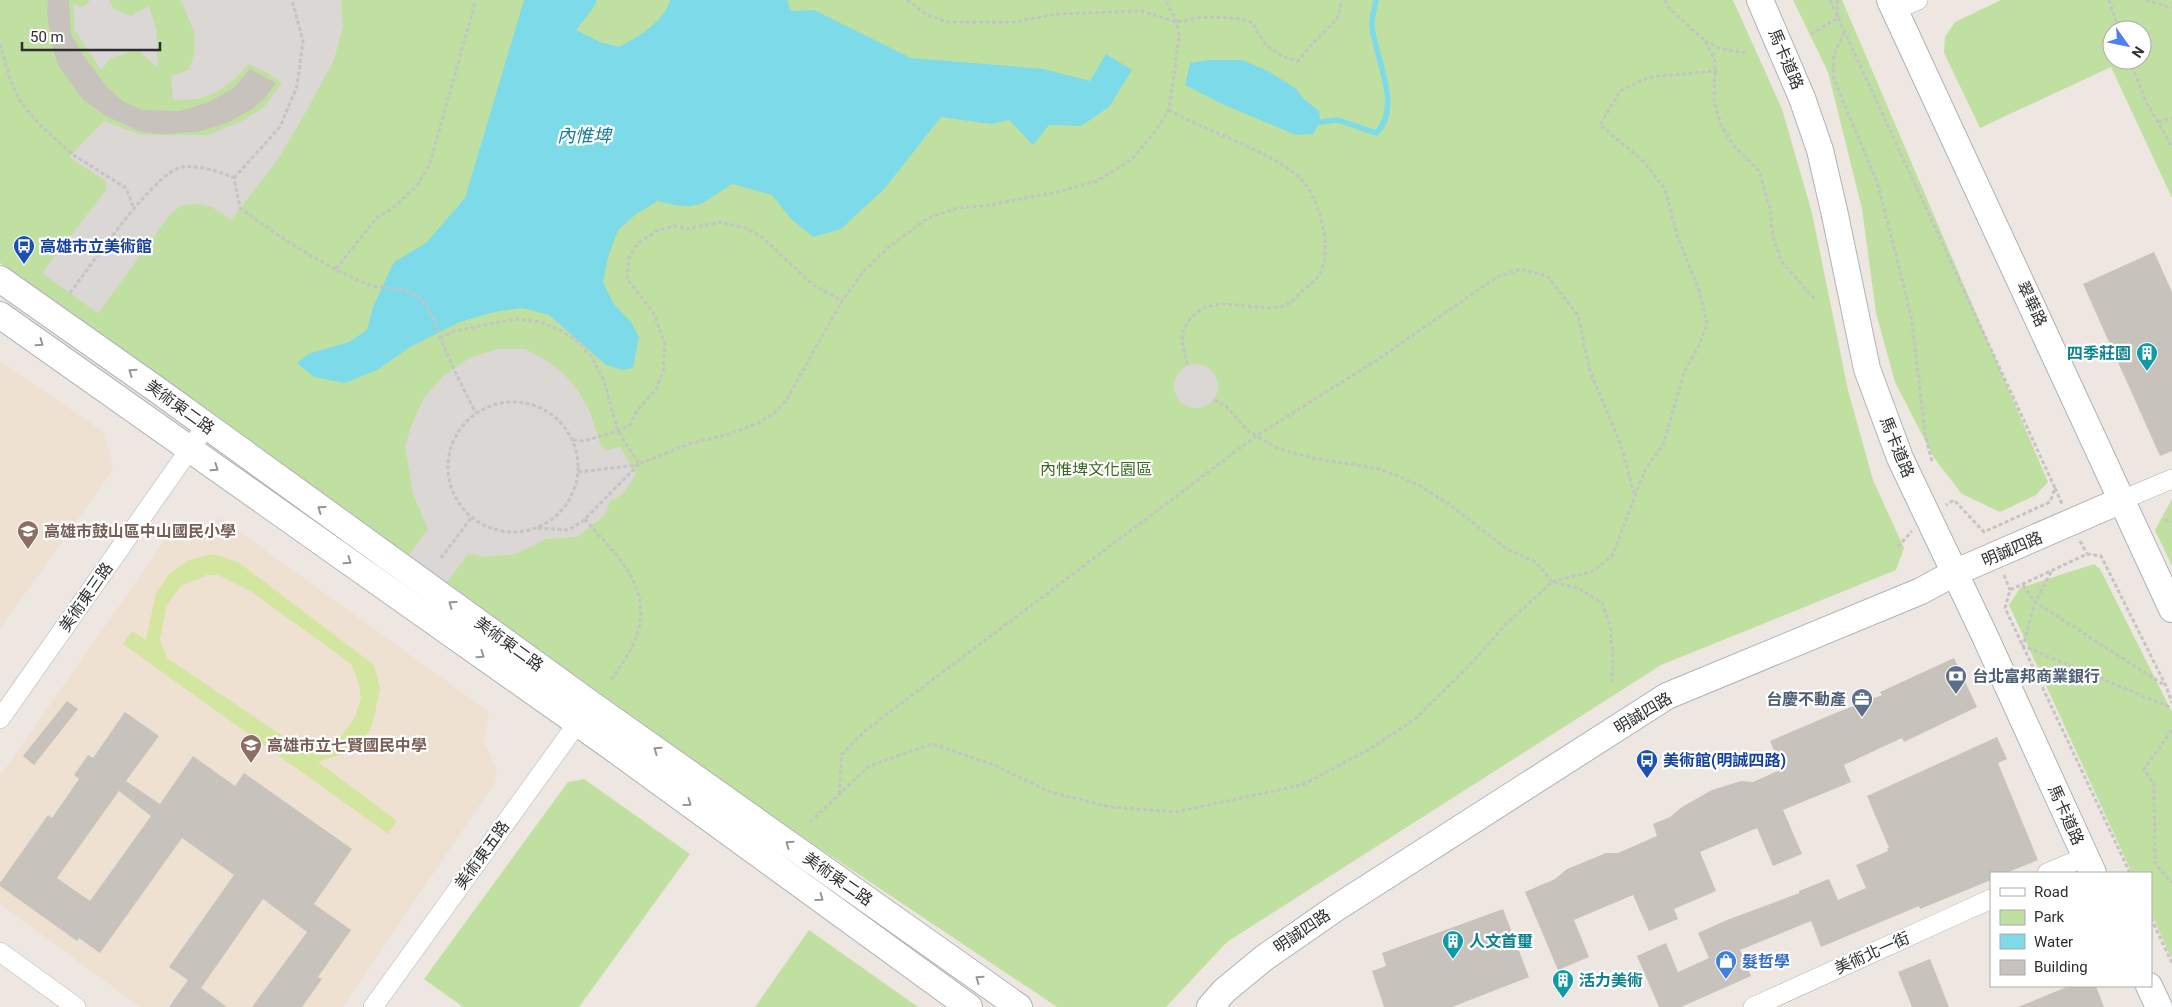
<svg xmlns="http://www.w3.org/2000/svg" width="2172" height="1007" font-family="Roboto,'Noto Sans TC',sans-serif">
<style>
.education{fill:#eee1d2}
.green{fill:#c0e0a2;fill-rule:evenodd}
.pitch{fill:#d2e69f;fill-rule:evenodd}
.plaza{fill:#dad7d4}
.water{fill:#7ddae8}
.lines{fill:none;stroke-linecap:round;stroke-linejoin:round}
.stream{stroke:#7ddae8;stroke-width:5.5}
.building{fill:#c7c2bc;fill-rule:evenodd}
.street-casing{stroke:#aeb1b9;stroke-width:20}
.secondary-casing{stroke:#aeb1b9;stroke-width:28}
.path{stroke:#c4c4c4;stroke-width:3;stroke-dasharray:4 2.5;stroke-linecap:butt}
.street{stroke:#fff;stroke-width:19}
.secondary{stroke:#fff;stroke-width:26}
.oneway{stroke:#969696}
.labels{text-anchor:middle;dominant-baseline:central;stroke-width:4.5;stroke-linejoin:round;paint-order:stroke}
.street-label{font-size:16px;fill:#2e2e2e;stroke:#fff}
.transit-label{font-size:16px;font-weight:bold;fill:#164399;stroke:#fff;text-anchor:start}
.culture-label{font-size:16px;font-weight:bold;fill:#0d838f;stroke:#fff;text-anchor:start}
.park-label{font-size:16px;fill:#396820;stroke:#fff}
.education-label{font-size:16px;font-weight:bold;fill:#785e54;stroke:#fff;text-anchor:start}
.service-label{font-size:16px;font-weight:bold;fill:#4e5e75;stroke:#fff;text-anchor:start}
.shop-label{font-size:16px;font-weight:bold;fill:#366cbe;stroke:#fff;text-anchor:start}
.water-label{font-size:18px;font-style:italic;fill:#177d98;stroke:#fff}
</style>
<rect width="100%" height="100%" fill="#eee7e1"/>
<g class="education">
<path d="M0,361L105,433L113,470L0,629Z"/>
<path d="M221,518L489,712L484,741L497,771L494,784L343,1007H140L0,904V776L170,533L182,529L190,532L206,527Z"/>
</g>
<g class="green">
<path d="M0,0H1733L1782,109L1812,213L1848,390L1873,480L1904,548L1896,570L1661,665L1227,942L1166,1007H1057L758,807L0,263Z"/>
<path d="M1793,0H1842L2048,482L2036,495L2000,512L1962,494L1934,458L1895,382L1876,313L1862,209L1828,72Z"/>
<path d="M2001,0H2172V198L2111,67L1980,128L1944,53L1945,37L1955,22ZM2112,30H2142V60H2112Z"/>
<path d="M2172,499V566L2155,530Z"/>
<path d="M2094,564L2100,569L2172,712V959L2151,913V873H2132L2009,605L2020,588Z"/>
<path d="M584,779L690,854L579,1007H463L424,979L568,782Z"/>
<path d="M809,930L918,1007H755Z"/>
</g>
<path class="pitch" d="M213,554L238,562L374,665L380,688L374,718L369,732L342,754L318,762L397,821L388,834L123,644L132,631L146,640L156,593L169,574L189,560ZM207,575H218L252,592L351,664L359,684L361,698L355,717L340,738L323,745L299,747L167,658L160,640L166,606L181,586Z"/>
<g class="plaza">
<path d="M90,0H109L113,8L131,16L149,6L156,28L158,68L137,49L111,58L101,70L75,30L73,4L80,7L85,6Z"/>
<path d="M181,0H341L343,26L338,46L333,62L303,117L276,162L231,220L212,207L197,204L183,205L172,212L98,313L42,273L106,190V181L69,157L104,121L141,135H208L242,121L263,108L282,83L266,72L248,64L237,77L215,93L198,99L173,100L171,76L189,70L194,54L195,34Z"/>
<path d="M498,349H525L544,359L563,373L577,389L590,412L601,447L607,450L620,447L636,474L623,494L610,501L605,515L577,537L546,539L516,554L485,557L469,553L446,583L408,556L428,529L413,494L405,446L412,424L424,398L442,377L471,357Z"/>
<circle cx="1196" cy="386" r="22"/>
</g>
<g class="water">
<path d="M524,0H597L594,7L576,30L600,42L619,47C638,37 664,22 670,0H787L791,11L814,10L911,58L1044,69L1090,81L1106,54L1132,70L1109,107L1081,126L1049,125L1033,145L1009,120L991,124L941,117L885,188L841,229L813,237L791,219L772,195L732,184C699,205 699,212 658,201L636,214L618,230L608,257L603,282L613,303L631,322L639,337L633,368L622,370L606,365L549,315L523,308L494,312L460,322L410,347L377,370L345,383L314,377L297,363L308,354L349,342L367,330L373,307L394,262L426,243L465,198Z"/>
<path d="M1208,60H1242L1268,71L1295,88L1304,99L1319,111L1320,122L1313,134L1296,135L1222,104L1185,85L1190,63Z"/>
</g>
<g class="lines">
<path class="stream" d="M1320,122L1338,120L1376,133C1403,108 1375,57 1372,27C1371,18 1375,8 1376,0"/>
</g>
<g class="building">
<path d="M48,0H69L71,34L81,52L107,87L124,102L143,110L180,111L209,102L232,89L250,69L276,83L265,98L252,109L227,123L197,132L159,134L141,132L106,116L83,100L58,65L52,46L47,14Z"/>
<path d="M2154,252L2172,292V451L2160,456L2083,284Z"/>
<path d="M1954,658L1977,707L1904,742L1902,738L1844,765L1851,782L1783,810L1802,854L1773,866L1757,828L1700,852L1716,891L1674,909L1678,919L1649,931L1633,895L1574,920L1589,957L1558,970L1525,892L1555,879L1567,869L1606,853H1618L1657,836L1653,824L1670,817L1682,807L1712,790L1741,781L1753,782L1782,769L1770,741L1833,714L1882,695L1880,692Z"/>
<path d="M67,701L78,709L34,765L23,756Z"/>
<path d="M125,712L159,736L126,781L160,804L193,756L235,786L244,773L352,849L314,904L351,930L318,977L322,979L302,1007H252L307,932L263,899L201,988L227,1007H169L188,980L169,967L234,875L182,838L100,953L79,938L77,941L0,886V883L48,815L52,818L79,779L74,775L88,755L93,758ZM119,791L151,816L90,901L57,878Z"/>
<path d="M1997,737L2007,759L1998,763L2038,860L2006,873H1991V880L1920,909L1919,906L1821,947L1811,921L1740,950L1751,976L1681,1007H1659L1637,956L1666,943L1678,972L1709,958L1698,933L1727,920L1799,893V891L1829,879L1838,900L1866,888L1856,865L1888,851L1887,848H1889L1867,796Z"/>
<path d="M1503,909L1529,977L1452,1007H1384L1372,971L1386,966L1382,953Z"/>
<path d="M1930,959L1949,1007H1912L1898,972Z"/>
<path d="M2069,986H2096L2104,1007H2018Z"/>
</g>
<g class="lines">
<g class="street-casing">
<g id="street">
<path d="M1895,10L1918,0"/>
<path d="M2122,500L2172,479"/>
<path d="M0,719L206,426"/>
<path d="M2047,873L2085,857"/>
<path d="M0,952L76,1007"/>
<path d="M373,1007L584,714"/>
<path d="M1753,1007L1991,899"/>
</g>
</g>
<g class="secondary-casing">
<g id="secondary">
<path d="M1760,0L1802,98L1820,150L1835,215L1867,369L1900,458L1983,632L2093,873"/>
<path d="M1890,0L2172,609"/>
<path d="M0,279L156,389L591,704L1019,1007"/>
<path d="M0,315L610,746L969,1007"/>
<path d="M2149,986L2159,1007"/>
<path d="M1210,1007L1224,991L1264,958L1336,908L1667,696L1921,591L1954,573L2122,500"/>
</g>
</g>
<g class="path">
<path d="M907,0L927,15L948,22H1014L1057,14L1141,11L1177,22L1196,18L1211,17L1242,19L1253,23C1261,44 1277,57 1298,61L1313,43L1337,19L1342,0"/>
<path d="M1665,0L1668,7L1705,41L1715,60L1714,102L1721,125L1735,147L1759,171L1770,209L1773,237L1782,262L1816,301"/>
<path d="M1830,0L2055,488L2050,502L1984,532L1954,500L1946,505"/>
<path d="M2109,0L2119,30"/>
<path d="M2146,0L2172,8"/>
<path d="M1844,32L1834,55L1833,77L1877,182L1901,274L1912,322L1925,433L1932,462"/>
<path d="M1811,34L1838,18L1837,0"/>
<path d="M1705,41L1721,49L1747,53"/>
<path d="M0,44L10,79L20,101L39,124L72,154L126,188L134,209"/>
<path d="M2130,60L2146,102L2172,147"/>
<path d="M1169,110C1211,134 1259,146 1297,175C1318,192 1336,253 1318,276C1314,282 1307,287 1301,292C1297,296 1290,304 1284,306C1254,314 1214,290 1190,319C1176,337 1185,347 1187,366"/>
<path d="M2158,122L2172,118"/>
<path d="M234,178L280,127L297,86L303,41L292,0"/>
<path d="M336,269L377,217L392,209L418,184L429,166L476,0"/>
<path d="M70,293C89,268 154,172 182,167C199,165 219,171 234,178L240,208C279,237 319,263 364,283C381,290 407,286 418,297C433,310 438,334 446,351C455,372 465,393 476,413"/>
<path d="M440,338L454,331L516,319L541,322L560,330L578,342L591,356L604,381L618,431L639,464L689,444L730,434L758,423L772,415L786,401L842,301L864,271L889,247L928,218L958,208L984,206L1057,192L1097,181L1131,160L1154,133L1169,110L1179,37L1177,22L1165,0"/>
<path d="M1214,400L1226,406L1248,431L1279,449L1313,458L1380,469L1417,484L1450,505L1507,549L1536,562L1552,582L1578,588L1602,603L1610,625L1613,658L1612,681"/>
<circle cx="513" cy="467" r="65"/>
<path d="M573,440L584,441L618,431L630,425L636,412L656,389L663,372L665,344L653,312L627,279L629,258L638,243L657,231L674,226L687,229L721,222L745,228L761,236L812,284L842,301"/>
<path d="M578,472L638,465"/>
<path d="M2055,488L2062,504"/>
<path d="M585,519C618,558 659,591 632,647C626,658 618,669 611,680"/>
<path d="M2165,520L2172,522"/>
<path d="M538,528L568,530L583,521L639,464"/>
<path d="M2080,541L2087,554"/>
<path d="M1898,547L1912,531"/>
<path d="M441,558L471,518"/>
<path d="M2051,572L2035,602L2023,646L2172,708"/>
<path d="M2004,575L2010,590"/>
<path d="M2023,585L2035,602L2164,685"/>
<path d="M2172,730L2144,769L2154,785L2155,864L2172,883"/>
<path d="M839,794L842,754L866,730L1256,436L1377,360L1497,277L1521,269L1547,276L1578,315L1590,371L1620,443L1634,493"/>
<path d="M810,822L869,766L932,744L994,765L1050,792L1110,807L1176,812L1302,785L1370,749L1416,718L1467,668L1506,624L1552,582L1593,571L1612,556L1646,468L1663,445L1684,373L1699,346L1707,323L1699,290L1678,238L1665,189L1644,162L1600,125L1620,91L1649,77L1717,71"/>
<path d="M2130,873L2005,608L2010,590L2087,554L2101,556L2166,686L2172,703"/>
<path d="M2151,918L2172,963"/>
</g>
<use href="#street" class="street"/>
<use href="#secondary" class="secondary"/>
</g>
<defs><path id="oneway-chevron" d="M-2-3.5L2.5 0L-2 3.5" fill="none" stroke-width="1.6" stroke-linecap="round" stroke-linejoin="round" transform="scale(1.25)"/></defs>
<g class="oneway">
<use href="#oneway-chevron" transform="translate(40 343) rotate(35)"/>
<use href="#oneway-chevron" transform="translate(132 372) rotate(-145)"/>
<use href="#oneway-chevron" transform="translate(215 468) rotate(35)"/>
<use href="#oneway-chevron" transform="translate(321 509) rotate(-144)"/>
<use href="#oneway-chevron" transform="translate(348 561) rotate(35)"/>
<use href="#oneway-chevron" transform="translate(452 604) rotate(-144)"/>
<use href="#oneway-chevron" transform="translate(481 655) rotate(35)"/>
<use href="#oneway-chevron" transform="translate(657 750) rotate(-145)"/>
<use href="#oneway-chevron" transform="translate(688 803) rotate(36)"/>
<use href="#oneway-chevron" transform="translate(789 844) rotate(-145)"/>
<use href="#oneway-chevron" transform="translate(820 898) rotate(36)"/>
<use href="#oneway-chevron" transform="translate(979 979) rotate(-145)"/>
</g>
<defs>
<g id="bus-pin" transform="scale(1.125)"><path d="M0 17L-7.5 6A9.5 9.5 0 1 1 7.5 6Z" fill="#1a4fb4" stroke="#fff"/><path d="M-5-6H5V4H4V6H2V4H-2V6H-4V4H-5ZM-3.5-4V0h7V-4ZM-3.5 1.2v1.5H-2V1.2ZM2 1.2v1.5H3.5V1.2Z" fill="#fff"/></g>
<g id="building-pin" transform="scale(1.125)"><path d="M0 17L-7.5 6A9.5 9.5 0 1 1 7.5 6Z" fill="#0f9aa8" stroke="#fff"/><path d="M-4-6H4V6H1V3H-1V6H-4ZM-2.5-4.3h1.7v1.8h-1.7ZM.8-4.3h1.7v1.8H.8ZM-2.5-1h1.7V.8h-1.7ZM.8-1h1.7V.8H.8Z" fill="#fff"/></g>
<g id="school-pin" transform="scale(1.125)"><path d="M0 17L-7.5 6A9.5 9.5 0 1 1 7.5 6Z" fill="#8d6e63" stroke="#fff"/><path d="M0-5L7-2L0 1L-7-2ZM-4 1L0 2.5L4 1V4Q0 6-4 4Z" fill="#fff"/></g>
<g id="bank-pin" transform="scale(1.125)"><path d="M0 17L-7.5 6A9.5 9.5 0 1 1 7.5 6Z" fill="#5c6f8a" stroke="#fff"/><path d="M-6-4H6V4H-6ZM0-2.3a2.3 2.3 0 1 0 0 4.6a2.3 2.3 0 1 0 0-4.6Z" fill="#fff"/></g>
<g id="office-pin" transform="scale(1.125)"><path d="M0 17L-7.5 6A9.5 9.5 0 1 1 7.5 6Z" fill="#5c6f8a" stroke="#fff"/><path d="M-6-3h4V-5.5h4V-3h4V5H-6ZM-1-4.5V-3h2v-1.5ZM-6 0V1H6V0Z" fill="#fff"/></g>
<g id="shop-pin" transform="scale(1.125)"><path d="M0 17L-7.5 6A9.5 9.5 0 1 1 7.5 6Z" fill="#3f7fe0" stroke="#fff"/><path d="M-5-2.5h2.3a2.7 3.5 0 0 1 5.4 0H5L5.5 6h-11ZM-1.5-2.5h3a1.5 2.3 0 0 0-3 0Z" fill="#fff"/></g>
</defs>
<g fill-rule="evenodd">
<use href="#bus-pin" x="24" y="246"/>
<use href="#building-pin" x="2147" y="353"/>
<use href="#school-pin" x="28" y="531"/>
<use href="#bank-pin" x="1956" y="676"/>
<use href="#office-pin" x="1862" y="699"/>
<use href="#school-pin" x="251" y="745"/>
<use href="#bus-pin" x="1647" y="760"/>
<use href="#building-pin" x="1453" y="941"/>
<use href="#shop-pin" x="1726" y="961"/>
<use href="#building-pin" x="1563" y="980"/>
</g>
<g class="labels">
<g class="street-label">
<text transform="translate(1786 59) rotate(67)">馬卡道路</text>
<text transform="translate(2032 304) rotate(65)">翠華路</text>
<text transform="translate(180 407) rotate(36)">美術東二路</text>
<text transform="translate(1897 447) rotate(68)">馬卡道路</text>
<text transform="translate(2012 549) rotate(-23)">明誠四路</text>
<text transform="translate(86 597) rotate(-55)">美術東三路</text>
<text transform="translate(509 644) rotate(36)">美術東二路</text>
<text transform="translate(1643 713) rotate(-31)">明誠四路</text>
<text transform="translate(2066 815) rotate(66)">馬卡道路</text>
<text transform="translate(482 855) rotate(-54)">美術東五路</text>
<text transform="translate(838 879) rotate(35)">美術東二路</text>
<text transform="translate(1302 931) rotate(-34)">明誠四路</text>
<text transform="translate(1872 953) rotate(-24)">美術北一街</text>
</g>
<g class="transit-label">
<text x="40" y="246">高雄市立美術館</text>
<text x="1663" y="760">美術館(明誠四路)</text>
</g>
<g class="culture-label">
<text x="2131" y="353" text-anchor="end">四季莊園</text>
<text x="1469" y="941">人文首璽</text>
<text x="1579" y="980">活力美術</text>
</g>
<g class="park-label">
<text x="1096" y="469">內惟埤文化園區</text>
</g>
<g class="education-label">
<text x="44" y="531">高雄市鼓山區中山國民小學</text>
<text x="267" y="745">高雄市立七賢國民中學</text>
</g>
<g class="service-label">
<text x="1972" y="676">台北富邦商業銀行</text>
<text x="1846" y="699" text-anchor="end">台慶不動產</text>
</g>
<g class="shop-label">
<text x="1742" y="961">髮哲學</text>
</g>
<g class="water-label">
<text x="584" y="135">內惟埤</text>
</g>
</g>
<rect x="1990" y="872" width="162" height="115" fill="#ffffff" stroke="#ababab"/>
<rect x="2000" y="888" width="25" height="8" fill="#ffffff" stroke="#ababab"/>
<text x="2034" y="897" font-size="15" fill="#2e2e2e">Road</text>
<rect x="2000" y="910" width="25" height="15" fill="#c0e0a2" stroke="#ababab"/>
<text x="2034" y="922" font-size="15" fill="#2e2e2e">Park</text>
<rect x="2000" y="934" width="25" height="15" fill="#7ddae8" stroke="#ababab"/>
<text x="2034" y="947" font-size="15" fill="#2e2e2e">Water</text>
<rect x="2000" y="960" width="25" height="15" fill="#c7c2bc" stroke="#ababab"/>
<text x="2034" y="972" font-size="15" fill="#2e2e2e">Building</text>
<g transform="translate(2127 45) rotate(123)"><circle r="24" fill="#ffffff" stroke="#ababab"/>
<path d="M0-4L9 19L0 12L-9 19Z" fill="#4e81ef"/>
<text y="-8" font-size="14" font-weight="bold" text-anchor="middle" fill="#2e2e2e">N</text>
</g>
<path d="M22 42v8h138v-8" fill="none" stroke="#2e2e2e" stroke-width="2.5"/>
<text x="30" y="42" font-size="15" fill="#2e2e2e" stroke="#ffffff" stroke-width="4" paint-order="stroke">50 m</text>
</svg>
